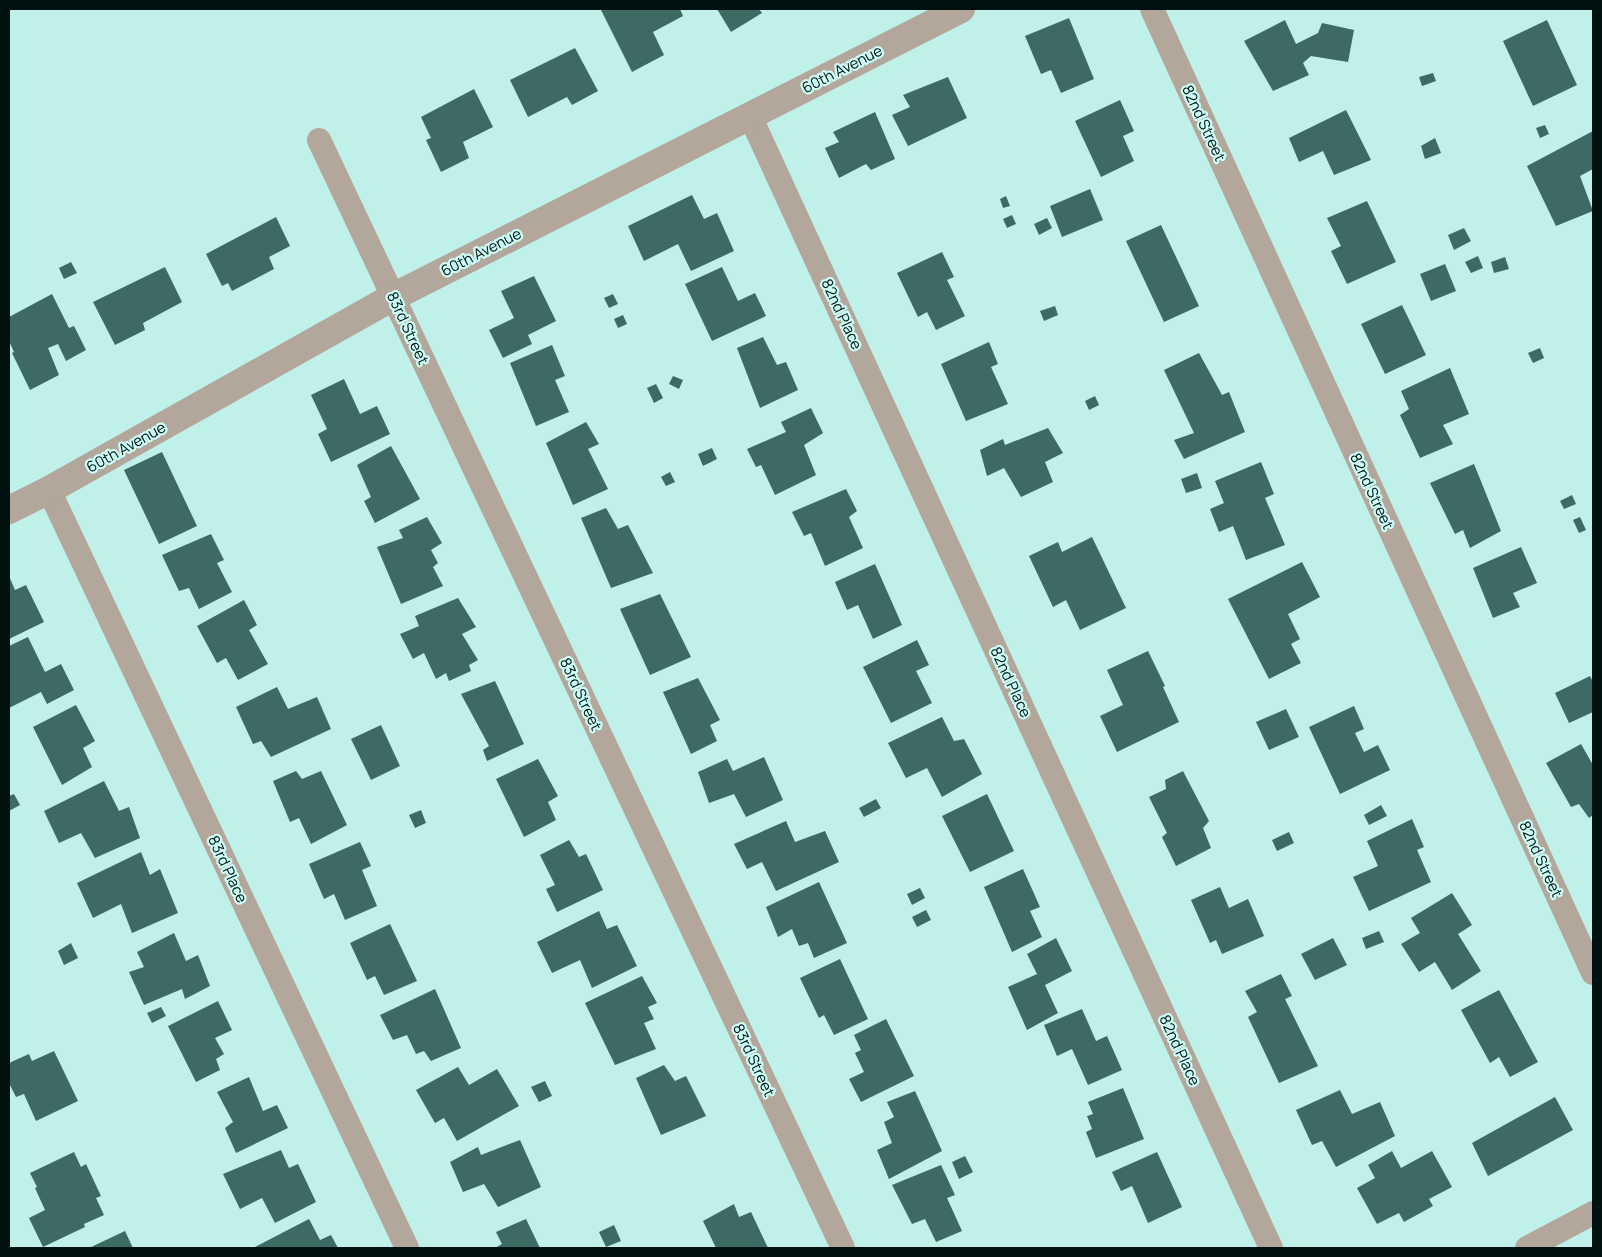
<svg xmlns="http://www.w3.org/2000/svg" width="1602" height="1257" font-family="Manrope,sans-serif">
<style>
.building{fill:#3d6a65}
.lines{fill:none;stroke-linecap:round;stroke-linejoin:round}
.minor{stroke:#b3a69a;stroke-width:24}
.tertiary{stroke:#b3a69a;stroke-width:28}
.labels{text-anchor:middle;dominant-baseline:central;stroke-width:4.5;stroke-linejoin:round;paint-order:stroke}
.street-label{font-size:15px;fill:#011110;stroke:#ccfef7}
</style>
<rect width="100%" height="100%" fill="#bff0ea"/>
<g class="building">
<path d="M604,9H680L683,16L653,32L664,55L632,72L601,10Z"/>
<path d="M717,9H759L762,13L731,32Z"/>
<path d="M1069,18L1094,79L1061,93L1051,70L1041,74L1025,36Z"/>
<path d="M1285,20L1296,44L1318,33L1322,23L1354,30L1348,62L1311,56L1303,63L1309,75L1273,91L1244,41Z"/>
<path d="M1547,20L1577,85L1533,106L1503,41Z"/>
<path d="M575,48L598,91L572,105L567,97L528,117L510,80Z"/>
<path d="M1433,73L1436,81L1422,86L1419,77Z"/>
<path d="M948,77L967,118L908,146L892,115L910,107L903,95Z"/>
<path d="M474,89L493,127L463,142L469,158L441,172L426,140L431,138L421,117Z"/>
<path d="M1120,100L1134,131L1123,136L1134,161L1101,177L1075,121Z"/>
<path d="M1346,110L1371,160L1334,175L1323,151L1299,162L1289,138Z"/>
<path d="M875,112L895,159L871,170L866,164L839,178L825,148L839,142L833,132Z"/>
<path d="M1545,125L1549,134L1540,138L1536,128Z"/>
<path d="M1593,131V169L1580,176L1593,211L1556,226L1527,166Z"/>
<path d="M1435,138L1441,153L1425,159L1421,146Z"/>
<path d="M1090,189L1103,220L1062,237L1050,206Z"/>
<path d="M692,195L704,219L717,213L734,251L691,271L678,244L644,261L628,226Z"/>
<path d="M1006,196L1010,206L1003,208L1000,199Z"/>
<path d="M1367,201L1396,262L1347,284L1331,251L1341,246L1327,218Z"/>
<path d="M1012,215L1016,224L1007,228L1003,219Z"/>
<path d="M276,217L290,246L269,257L274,269L232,291L228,283L222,286L206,254Z"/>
<path d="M1047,218L1052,228L1039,235L1034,224Z"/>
<path d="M1161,225L1199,306L1164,322L1126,241Z"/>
<path d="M1464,228L1471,241L1454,250L1448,235Z"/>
<path d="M942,252L954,277L947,280L965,316L936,330L927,312L918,317L897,273Z"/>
<path d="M1478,256L1483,268L1471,273L1465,262Z"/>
<path d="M1505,257L1509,269L1494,273L1491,262Z"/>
<path d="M71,262L77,273L64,279L59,268Z"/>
<path d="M1445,264L1456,291L1431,301L1420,274Z"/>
<path d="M165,267L182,302L143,323L145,330L115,345L93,302Z"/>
<path d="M722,267L738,301L755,293L766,316L712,341L685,284Z"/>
<path d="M534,276L556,321L528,335L532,344L503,358L489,330L514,318L501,291Z"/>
<path d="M52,294L69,328L74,326L86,350L66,361L58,344L48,348L59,375L30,390L12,353L14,352L9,341V317Z"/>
<path d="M613,294L618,304L609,308L604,298Z"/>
<path d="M1402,305L1426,355L1385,374L1361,324Z"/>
<path d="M1055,306L1058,315L1044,321L1040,311Z"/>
<path d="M623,315L627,324L618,328L614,319Z"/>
<path d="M763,337L777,365L786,362L798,390L760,408L737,348Z"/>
<path d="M989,342L998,364L991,367L1008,404L966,421L941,364Z"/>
<path d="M552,345L565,376L555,380L569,412L536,426L510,363Z"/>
<path d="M1540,348L1544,358L1533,363L1528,353Z"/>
<path d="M1199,353L1222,395L1229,392L1245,432L1184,459L1174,440L1194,433L1164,370Z"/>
<path d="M1450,368L1469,414L1443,425L1453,444L1420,458L1400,415L1409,409L1401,391Z"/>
<path d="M673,376L683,380L679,389L669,384Z"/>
<path d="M344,379L360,414L377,406L390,434L331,462L318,434L327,429L311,395Z"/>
<path d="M656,384L663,398L654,403L647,388Z"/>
<path d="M1095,396L1099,405L1089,410L1085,401Z"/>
<path d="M811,408L823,433L804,445L816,475L775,495L761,465L756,467L747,449L786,432L781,422Z"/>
<path d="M586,422L599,444L588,449L608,489L573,505L546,443Z"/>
<path d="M1048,428L1063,453L1045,462L1053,482L1021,497L1004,468L987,476L980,450L1003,439L1005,445Z"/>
<path d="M391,446L420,499L375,523L364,501L371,497L357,465Z"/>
<path d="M712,448L717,459L703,466L698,454Z"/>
<path d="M162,452L197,526L159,544L124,470Z"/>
<path d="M1261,462L1274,494L1265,498L1285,545L1246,560L1233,526L1219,532L1210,509L1224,503L1215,481Z"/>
<path d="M1474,464L1501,531L1470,548L1463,530L1455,534L1430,483Z"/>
<path d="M670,472L675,482L666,486L661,477Z"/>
<path d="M1197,473L1202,488L1186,493L1181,479Z"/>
<path d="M846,489L857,511L849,517L863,548L825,566L811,533L804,536L792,512Z"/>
<path d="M1572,495L1576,504L1564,509L1560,501Z"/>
<path d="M606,508L618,529L628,525L653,573L611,588L581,518Z"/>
<path d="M427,517L442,543L431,550L438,563L433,567L443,586L401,604L377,547L403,538L399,530Z"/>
<path d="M1580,517L1586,530L1579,533L1573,520Z"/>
<path d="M211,534L224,560L217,563L232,592L199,609L189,588L179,591L162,555Z"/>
<path d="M1092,537L1126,608L1080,630L1066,600L1053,607L1029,556L1058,542L1062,552Z"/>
<path d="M1521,547L1537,583L1513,593L1520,607L1493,618L1473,568Z"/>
<path d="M1302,562L1320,597L1288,614L1300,639L1291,644L1301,663L1269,679L1228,599Z"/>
<path d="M875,564L902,625L873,639L858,605L847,610L835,582Z"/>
<path d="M9,576L15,590L26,585L44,622L9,639Z"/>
<path d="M660,594L691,657L650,675L620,609Z"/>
<path d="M458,598L476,627L462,634L478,660L469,665L471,671L449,681L446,673L436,679L424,653L413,659L400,634L419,626L415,616Z"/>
<path d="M244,600L257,625L249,630L268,664L238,680L226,658L217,663L197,626Z"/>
<path d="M28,637L45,672L61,664L74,690L47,704L41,692L9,708V646Z"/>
<path d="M917,640L929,665L916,671L932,703L891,723L863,667Z"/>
<path d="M1148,651L1165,686L1163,687L1179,722L1117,752L1100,716L1123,705L1107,670Z"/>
<path d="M1590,676L1593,682V712L1569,723L1555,693Z"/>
<path d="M698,678L720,720L710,725L717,741L691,754L663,692Z"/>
<path d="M495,681L524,744L487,761L483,750L489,746L461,694Z"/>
<path d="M277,687L288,709L317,697L331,729L271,757L261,741L253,744L236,707Z"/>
<path d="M76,705L95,741L83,748L92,767L62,785L33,727Z"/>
<path d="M1354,706L1364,729L1355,733L1364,752L1378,745L1390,770L1340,794L1309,727Z"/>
<path d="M1286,709L1299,737L1269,750L1256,722Z"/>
<path d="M942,717L954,741L964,739L982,774L942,797L927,768L906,778L888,743Z"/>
<path d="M381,725L400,766L371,780L351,739Z"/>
<path d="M1581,744L1593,765V815L1589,818L1579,804L1571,807L1546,763Z"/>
<path d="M764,757L783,800L746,817L734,794L709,803L698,772L727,759L733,771Z"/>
<path d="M538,759L558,796L548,802L556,820L524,837L496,779Z"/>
<path d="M296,771L302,779L321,771L347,825L311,844L299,818L290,822L273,781Z"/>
<path d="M1183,771L1209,821L1203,828L1211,848L1176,866L1162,837L1167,833L1149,797L1166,789L1165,780Z"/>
<path d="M104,781L119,811L129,807L140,838L95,858L81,833L59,843L44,811Z"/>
<path d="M14,794L20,805L9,811V796Z"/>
<path d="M987,794L1014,851L970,872L942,816Z"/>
<path d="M876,799L881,808L864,817L859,808Z"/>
<path d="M1381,805L1387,816L1369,825L1364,815Z"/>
<path d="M421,810L426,823L415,828L409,815Z"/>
<path d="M1412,819L1424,847L1417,850L1431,882L1369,911L1353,877L1378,866L1367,841Z"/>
<path d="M786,821L795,842L825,831L839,862L776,891L762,862L747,869L734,844Z"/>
<path d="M1289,832L1294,843L1277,851L1272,840Z"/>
<path d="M569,840L579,857L586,854L603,890L557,912L546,889L555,885L540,855Z"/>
<path d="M360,842L371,866L362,870L377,906L345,920L334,894L324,899L309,864Z"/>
<path d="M141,852L150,875L160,869L178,913L132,933L121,904L93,918L77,883Z"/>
<path d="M1023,869L1040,907L1030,911L1042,937L1012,952L984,887Z"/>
<path d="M819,882L847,943L814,958L808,943L799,946L792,929L778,937L766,907Z"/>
<path d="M1220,887L1229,908L1248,899L1264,936L1222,954L1216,940L1210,943L1191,900Z"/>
<path d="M920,888L925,898L912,905L907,894Z"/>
<path d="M1452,893L1472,925L1458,934L1481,971L1452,990L1435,962L1419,972L1401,944L1420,933L1411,918Z"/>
<path d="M926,910L931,920L917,927L912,917Z"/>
<path d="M599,911L607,929L617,925L637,966L592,988L580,960L552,973L537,942Z"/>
<path d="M390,924L417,981L384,995L375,976L367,980L350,943Z"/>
<path d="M1379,931L1384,942L1366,949L1362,938Z"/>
<path d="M174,933L186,961L198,955L210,986L185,999L182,989L144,1005L129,972L144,967L137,952Z"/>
<path d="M1056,938L1072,971L1045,985L1058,1013L1027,1030L1008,987L1037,974L1027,954Z"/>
<path d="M1333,938L1347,965L1315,980L1301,954Z"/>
<path d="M71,943L78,958L64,965L58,951Z"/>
<path d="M840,959L868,1019L834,1035L824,1015L819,1018L800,978Z"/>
<path d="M1281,974L1292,996L1285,999L1318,1066L1279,1083L1248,1017L1257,1012L1245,991Z"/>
<path d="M642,976L657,1003L648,1007L654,1019L644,1023L656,1049L615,1065L585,1003Z"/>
<path d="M435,989L461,1048L431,1061L424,1051L416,1054L407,1035L393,1040L380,1015Z"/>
<path d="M1499,990L1538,1062L1510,1077L1499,1057L1490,1063L1461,1010Z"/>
<path d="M218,1001L232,1030L215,1038L224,1054L216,1059L220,1070L196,1082L168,1026Z"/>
<path d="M161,1007L166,1016L152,1023L147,1013Z"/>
<path d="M1082,1009L1096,1041L1107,1036L1122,1070L1088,1085L1072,1049L1057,1056L1044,1025Z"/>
<path d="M886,1019L914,1076L861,1102L849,1079L864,1072L855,1053L861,1050L854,1035Z"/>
<path d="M54,1051L78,1101L36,1121L24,1094L16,1097L9,1083V1063L29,1054L32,1061Z"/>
<path d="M664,1065L675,1081L686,1076L706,1116L661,1135L636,1078Z"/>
<path d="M458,1067L469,1085L497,1069L519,1106L457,1141L444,1118L435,1123L416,1090Z"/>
<path d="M249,1077L263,1111L277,1105L288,1128L236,1153L225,1128L233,1122L217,1092Z"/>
<path d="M545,1081L552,1096L539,1102L531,1087Z"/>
<path d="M1123,1088L1144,1139L1096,1158L1086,1132L1092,1129L1087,1116L1093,1114L1088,1102Z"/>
<path d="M1340,1090L1352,1114L1380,1102L1395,1136L1336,1167L1322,1141L1312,1145L1296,1110Z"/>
<path d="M915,1091L942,1151L889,1179L877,1150L892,1143L884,1122L894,1117L887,1102Z"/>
<path d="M1555,1097L1573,1130L1488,1176L1472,1143Z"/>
<path d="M520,1140L541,1187L498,1207L484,1184L463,1192L450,1162L478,1147L481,1155Z"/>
<path d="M281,1150L289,1168L298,1164L316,1202L275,1223L262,1198L240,1209L223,1174Z"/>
<path d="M1392,1151L1401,1168L1432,1151L1452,1187L1429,1199L1433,1206L1404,1222L1399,1213L1377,1224L1357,1188L1375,1178L1368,1165Z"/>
<path d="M74,1152L81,1167L86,1164L101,1196L96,1198L104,1215L84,1224L85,1227L43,1247L29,1218L45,1210L35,1188L37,1187L30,1173Z"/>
<path d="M1157,1152L1182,1207L1148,1223L1132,1186L1121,1191L1112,1172Z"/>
<path d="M965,1156L973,1172L959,1179L952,1162Z"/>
<path d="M941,1165L955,1195L947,1198L962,1231L936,1242L925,1219L912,1224L892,1185Z"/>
<path d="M734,1204L739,1217L751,1212L768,1248H716L703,1221Z"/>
<path d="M309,1219L320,1240L331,1235L338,1248H253Z"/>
<path d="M526,1219L540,1248H495L502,1244L496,1232Z"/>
<path d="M614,1225L621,1241L606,1247L599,1232Z"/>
<path d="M125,1231L133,1248H89Z"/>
</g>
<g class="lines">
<g class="minor">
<path d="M1152,9L1593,973"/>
<path d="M750,116L1271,1248"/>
<path d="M319,140L843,1248"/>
<path d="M49,490L407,1248"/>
<path d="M1527,1248L1593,1213"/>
</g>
<path class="tertiary" d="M9,510L49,490L393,297L961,9"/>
</g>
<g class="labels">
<g class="street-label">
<text transform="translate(842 69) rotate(-27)">60th Avenue</text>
<text transform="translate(1204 123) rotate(65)">82nd Street</text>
<text transform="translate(481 252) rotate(-27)">60th Avenue</text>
<text transform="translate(842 314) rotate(65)">82nd Place</text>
<text transform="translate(408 328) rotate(65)">83rd Street</text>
<text transform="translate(126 447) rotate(-29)">60th Avenue</text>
<text transform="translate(1372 491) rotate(65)">82nd Street</text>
<text transform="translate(1011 682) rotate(65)">82nd Place</text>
<text transform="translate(581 694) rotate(65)">83rd Street</text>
<text transform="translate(1541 859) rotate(65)">82nd Street</text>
<text transform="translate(228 869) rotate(65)">83rd Place</text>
<text transform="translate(1180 1050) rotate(65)">82nd Place</text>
<text transform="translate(754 1060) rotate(65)">83rd Street</text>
</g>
</g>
<rect width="1602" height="1257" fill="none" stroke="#011110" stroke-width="20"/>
</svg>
